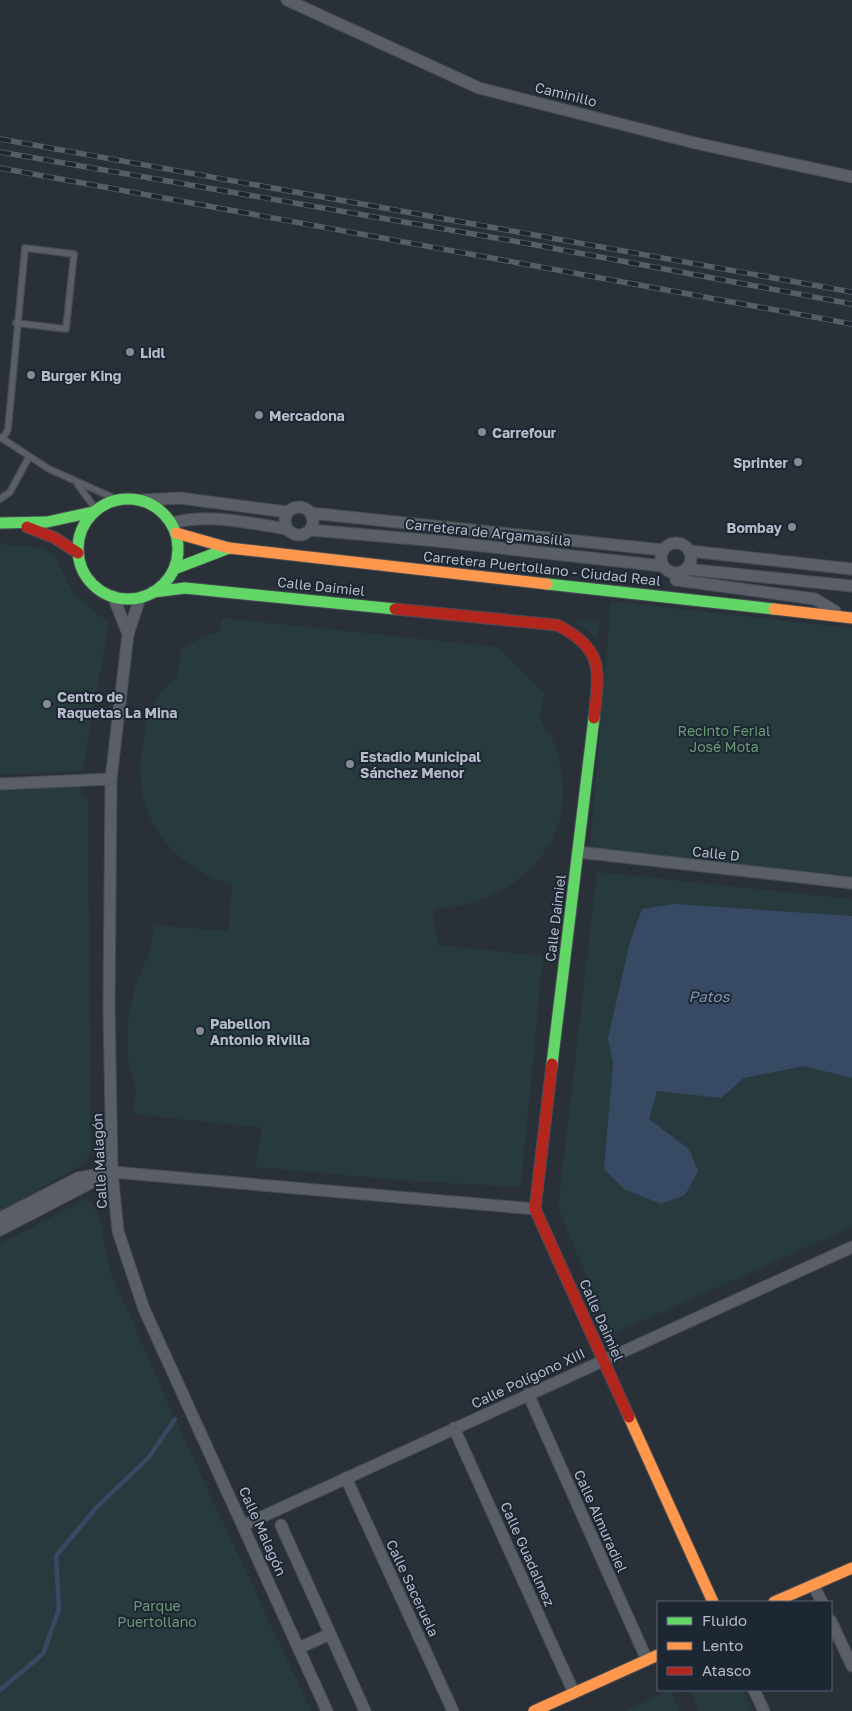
<svg xmlns="http://www.w3.org/2000/svg" width="852" height="1711" font-family="'Golos Text',sans-serif">
<style>
.green{fill:#273a3e}
.water{fill:#384963}
.lines{fill:none;stroke-linecap:round;stroke-linejoin:round}
.stream{stroke:#384963;stroke-width:4.5}
.lane-casing{stroke:#484c53;stroke-width:8}
.street-casing{stroke:#484c53;stroke-width:13}
.fast-casing{stroke:#484c53;stroke-width:13}
.slow-casing{stroke:#484c53;stroke-width:13}
.jam-casing{stroke:#484c53;stroke-width:13}
.lane{stroke:#5a5e66;stroke-width:5.5}
.street{stroke:#5a5e66;stroke-width:11}
.fast{stroke:#63d668;stroke-width:11}
.slow{stroke:#ff974d;stroke-width:11}
.jam{stroke:#b3261e;stroke-width:11}
.rail-casing{stroke:#595d64;stroke-width:5.5}
.rail{stroke:#1d2633;stroke-width:4;stroke-dasharray:11;stroke-linecap:butt}
.poi-dot{fill:#848b96;stroke:#1d2633;stroke-width:2}
.labels{text-anchor:middle;dominant-baseline:central;stroke-width:4;stroke-linejoin:round;paint-order:stroke}
.street-label{font-size:14px;fill:#b4bcc9;stroke:#1d2633}
.poi-label{font-size:14px;font-weight:bold;fill:#b4bcc9;stroke:#1d2633;text-anchor:start}
.park-label{font-size:14px;fill:#6b9a76;stroke:#1d2633}
.water-label{font-size:15px;font-style:italic;fill:#7c92b1;stroke:#1d2633}
</style>
<rect width="100%" height="100%" fill="#2a3038"/>
<g class="green">
<path d="M0,544L43,548L54,555L74,595L109,623L82,772L0,774Z"/>
<path d="M611,601L852,628V876L590,848Z"/>
<path d="M222,618L498,647L544,693C543,701 539,713 541,720C543,727 550,733 553,740C557,751 560,765 562,777C573,854 504,906 434,909L433,919L438,945L543,956L521,1187L410,1181L255,1167L262,1128L133,1114L136,1091L128,1059L127,1026L134,989L151,948L154,925L228,931L232,885C165,864 128,810 144,739C145,731 146,721 149,713C152,706 158,696 163,690C167,685 174,682 177,677C180,670 179,658 180,650L202,637L218,632Z"/>
<path d="M571,620L599,621L597,640L586,628Z"/>
<path d="M80,781L82,796L88,802L91,1151L85,1163L0,1212V784Z"/>
<path d="M597,872L852,899V1227L611,1335L558,1208Z"/>
<path d="M88,1198L100,1217L109,1268L175,1419L311,1711H0V1244Z"/>
<path d="M670,1690L680,1711H625Z"/>
<path d="M690,1690H743L753,1711H700Z"/>
</g>
<path class="water" d="M674,904L852,916V1078L804,1066L744,1078L721,1098L657,1091L649,1119L689,1149L698,1171L685,1195L661,1204L624,1189L604,1169L613,1064L608,1038L630,942L642,909Z"/>
<g class="lines">
<path class="stream" d="M0,1690L43,1654L59,1609L56,1556L96,1508L149,1457L175,1419"/>
<g class="lane-casing">
<g id="lane">
<path d="M0,437L49,469L116,499"/>
<path d="M3,439L8,429L25,248L74,254L66,329L16,323"/>
<path d="M78,485L95,508"/>
<path d="M0,499L10,492L29,457"/>
</g>
</g>
<g class="street-casing">
<g id="street">
<path d="M287,0L479,88L695,143L852,177"/>
<path d="M142,500L180,498L287,512"/>
<circle cx="299" cy="521" r="14"/>
<path d="M311,513L663,550"/>
<path d="M172,523C210,513 248,523 287,529"/>
<path d="M310,530L437,541L663,566"/>
<circle cx="676" cy="558" r="15"/>
<path d="M690,551L852,569"/>
<path d="M686,569L852,586"/>
<path d="M676,573V580L815,599L835,611"/>
<path d="M113,596L128,634"/>
<path d="M140,598L128,634L111,779L109,1007L112,1172L118,1231L144,1309L327,1711"/>
<path d="M0,784L111,779"/>
<path d="M578,852L852,883"/>
<path d="M0,1218L78,1178L112,1172L535,1209"/>
<path d="M0,1230L102,1177"/>
<path d="M528,1394L647,1660"/>
<path d="M454,1428L574,1693"/>
<path d="M346,1478L453,1711"/>
<path d="M244,1525L852,1247"/>
<path d="M281,1525L365,1711"/>
<path d="M813,1585L822,1602"/>
<path d="M831,1621L852,1666"/>
<path d="M299,1648L330,1634"/>
<path d="M754,1690L764,1711"/>
</g>
</g>
<g class="fast-casing">
<g id="fast">
<circle cx="128" cy="549" r="50"/>
<path d="M0,523L47,522L93,512"/>
<path d="M174,569L229,548"/>
<path d="M547,584L774,609"/>
<path d="M153,592L185,588L395,609"/>
<path d="M552,1064L594,718"/>
</g>
</g>
<g class="slow-casing">
<g id="slow">
<path d="M176,533L229,548L547,584"/>
<path d="M774,609L852,618"/>
<path d="M629,1417L713,1602"/>
<path d="M774,1602L852,1568"/>
<path d="M534,1711L658,1655"/>
</g>
</g>
<g class="jam-casing">
<g id="jam">
<path d="M27,527L55,538L78,553"/>
<path d="M395,609L557,625C605,649 599,671 594,718"/>
<path d="M552,1064L535,1209L629,1417"/>
</g>
</g>
<use href="#lane" class="lane"/>
<use href="#street" class="street"/>
<use href="#fast" class="fast"/>
<use href="#slow" class="slow"/>
<use href="#jam" class="jam"/>
<g class="rail-casing">
<g id="rail">
<path d="M0,139L852,292"/>
<path d="M0,152L525,243L852,304"/>
<path d="M0,168L852,324"/>
</g>
</g>
<use href="#rail" class="rail"/>
</g>
<g class="poi-dot">
<circle cx="130" cy="352" r="5"/>
<circle cx="31" cy="375" r="5"/>
<circle cx="259" cy="415" r="5"/>
<circle cx="482" cy="432" r="5"/>
<circle cx="798" cy="462" r="5"/>
<circle cx="792" cy="527" r="5"/>
<circle cx="47" cy="704" r="5"/>
<circle cx="350" cy="764" r="5"/>
<circle cx="200" cy="1031" r="5"/>
</g>
<g class="labels">
<g class="street-label">
<text transform="translate(566 94) rotate(14)">Caminillo</text>
<text transform="translate(488 532) rotate(6)">Carretera de Argamasilla</text>
<text transform="translate(542 568) rotate(6)">Carretera Puertollano - Ciudad Real</text>
<text transform="translate(321 586) rotate(6)">Calle Daimiel</text>
<text transform="translate(716 853) rotate(6)">Calle D</text>
<text transform="translate(555 918) rotate(-83)">Calle Daimiel</text>
<text transform="translate(99 1161) rotate(-93)">Calle Malagón</text>
<text transform="translate(602 1320) rotate(66)">Calle Daimiel</text>
<text transform="translate(528 1378) rotate(-25)">Calle Polígono XIII</text>
<text transform="translate(601 1521) rotate(66)">Calle Almuradiel</text>
<text transform="translate(263 1531) rotate(66)">Calle Malagón</text>
<text transform="translate(528 1554) rotate(66)">Calle Guadalmez</text>
<text transform="translate(413 1588) rotate(65)">Calle Saceruela</text>
</g>
<g class="poi-label">
<text x="140" y="352">Lidl</text>
<text x="41" y="375">Burger King</text>
<text x="269" y="415">Mercadona</text>
<text x="492" y="432">Carrefour</text>
<text x="788" y="462" text-anchor="end">Sprinter</text>
<text x="782" y="527" text-anchor="end">Bombay</text>
<text x="57" y="696">Centro de<tspan x="57" dy="16">Raquetas La Mina</tspan></text>
<text x="360" y="756">Estadio Municipal<tspan x="360" dy="16">Sánchez Menor</tspan></text>
<text x="210" y="1023">Pabellon<tspan x="210" dy="16">Antonio Rivilla</tspan></text>
</g>
<g class="park-label">
<text x="724" y="730">Recinto Ferial<tspan x="724" dy="16">José Mota</tspan></text>
<text x="157" y="1605">Parque<tspan x="157" dy="16">Puertollano</tspan></text>
</g>
<g class="water-label">
<text x="709" y="996">Patos</text>
</g>
</g>
<rect x="657" y="1601" width="175" height="90" fill="#1d2633" stroke="#59626f"/>
<rect x="667" y="1617" width="25" height="8" fill="#63d668" stroke="#59626f"/>
<text x="702" y="1626" font-size="15" fill="#b4bcc9">Fluido</text>
<rect x="667" y="1642" width="25" height="8" fill="#ff974d" stroke="#59626f"/>
<text x="702" y="1651" font-size="15" fill="#b4bcc9">Lento</text>
<rect x="667" y="1667" width="25" height="8" fill="#b3261e" stroke="#59626f"/>
<text x="702" y="1676" font-size="15" fill="#b4bcc9">Atasco</text>
</svg>
